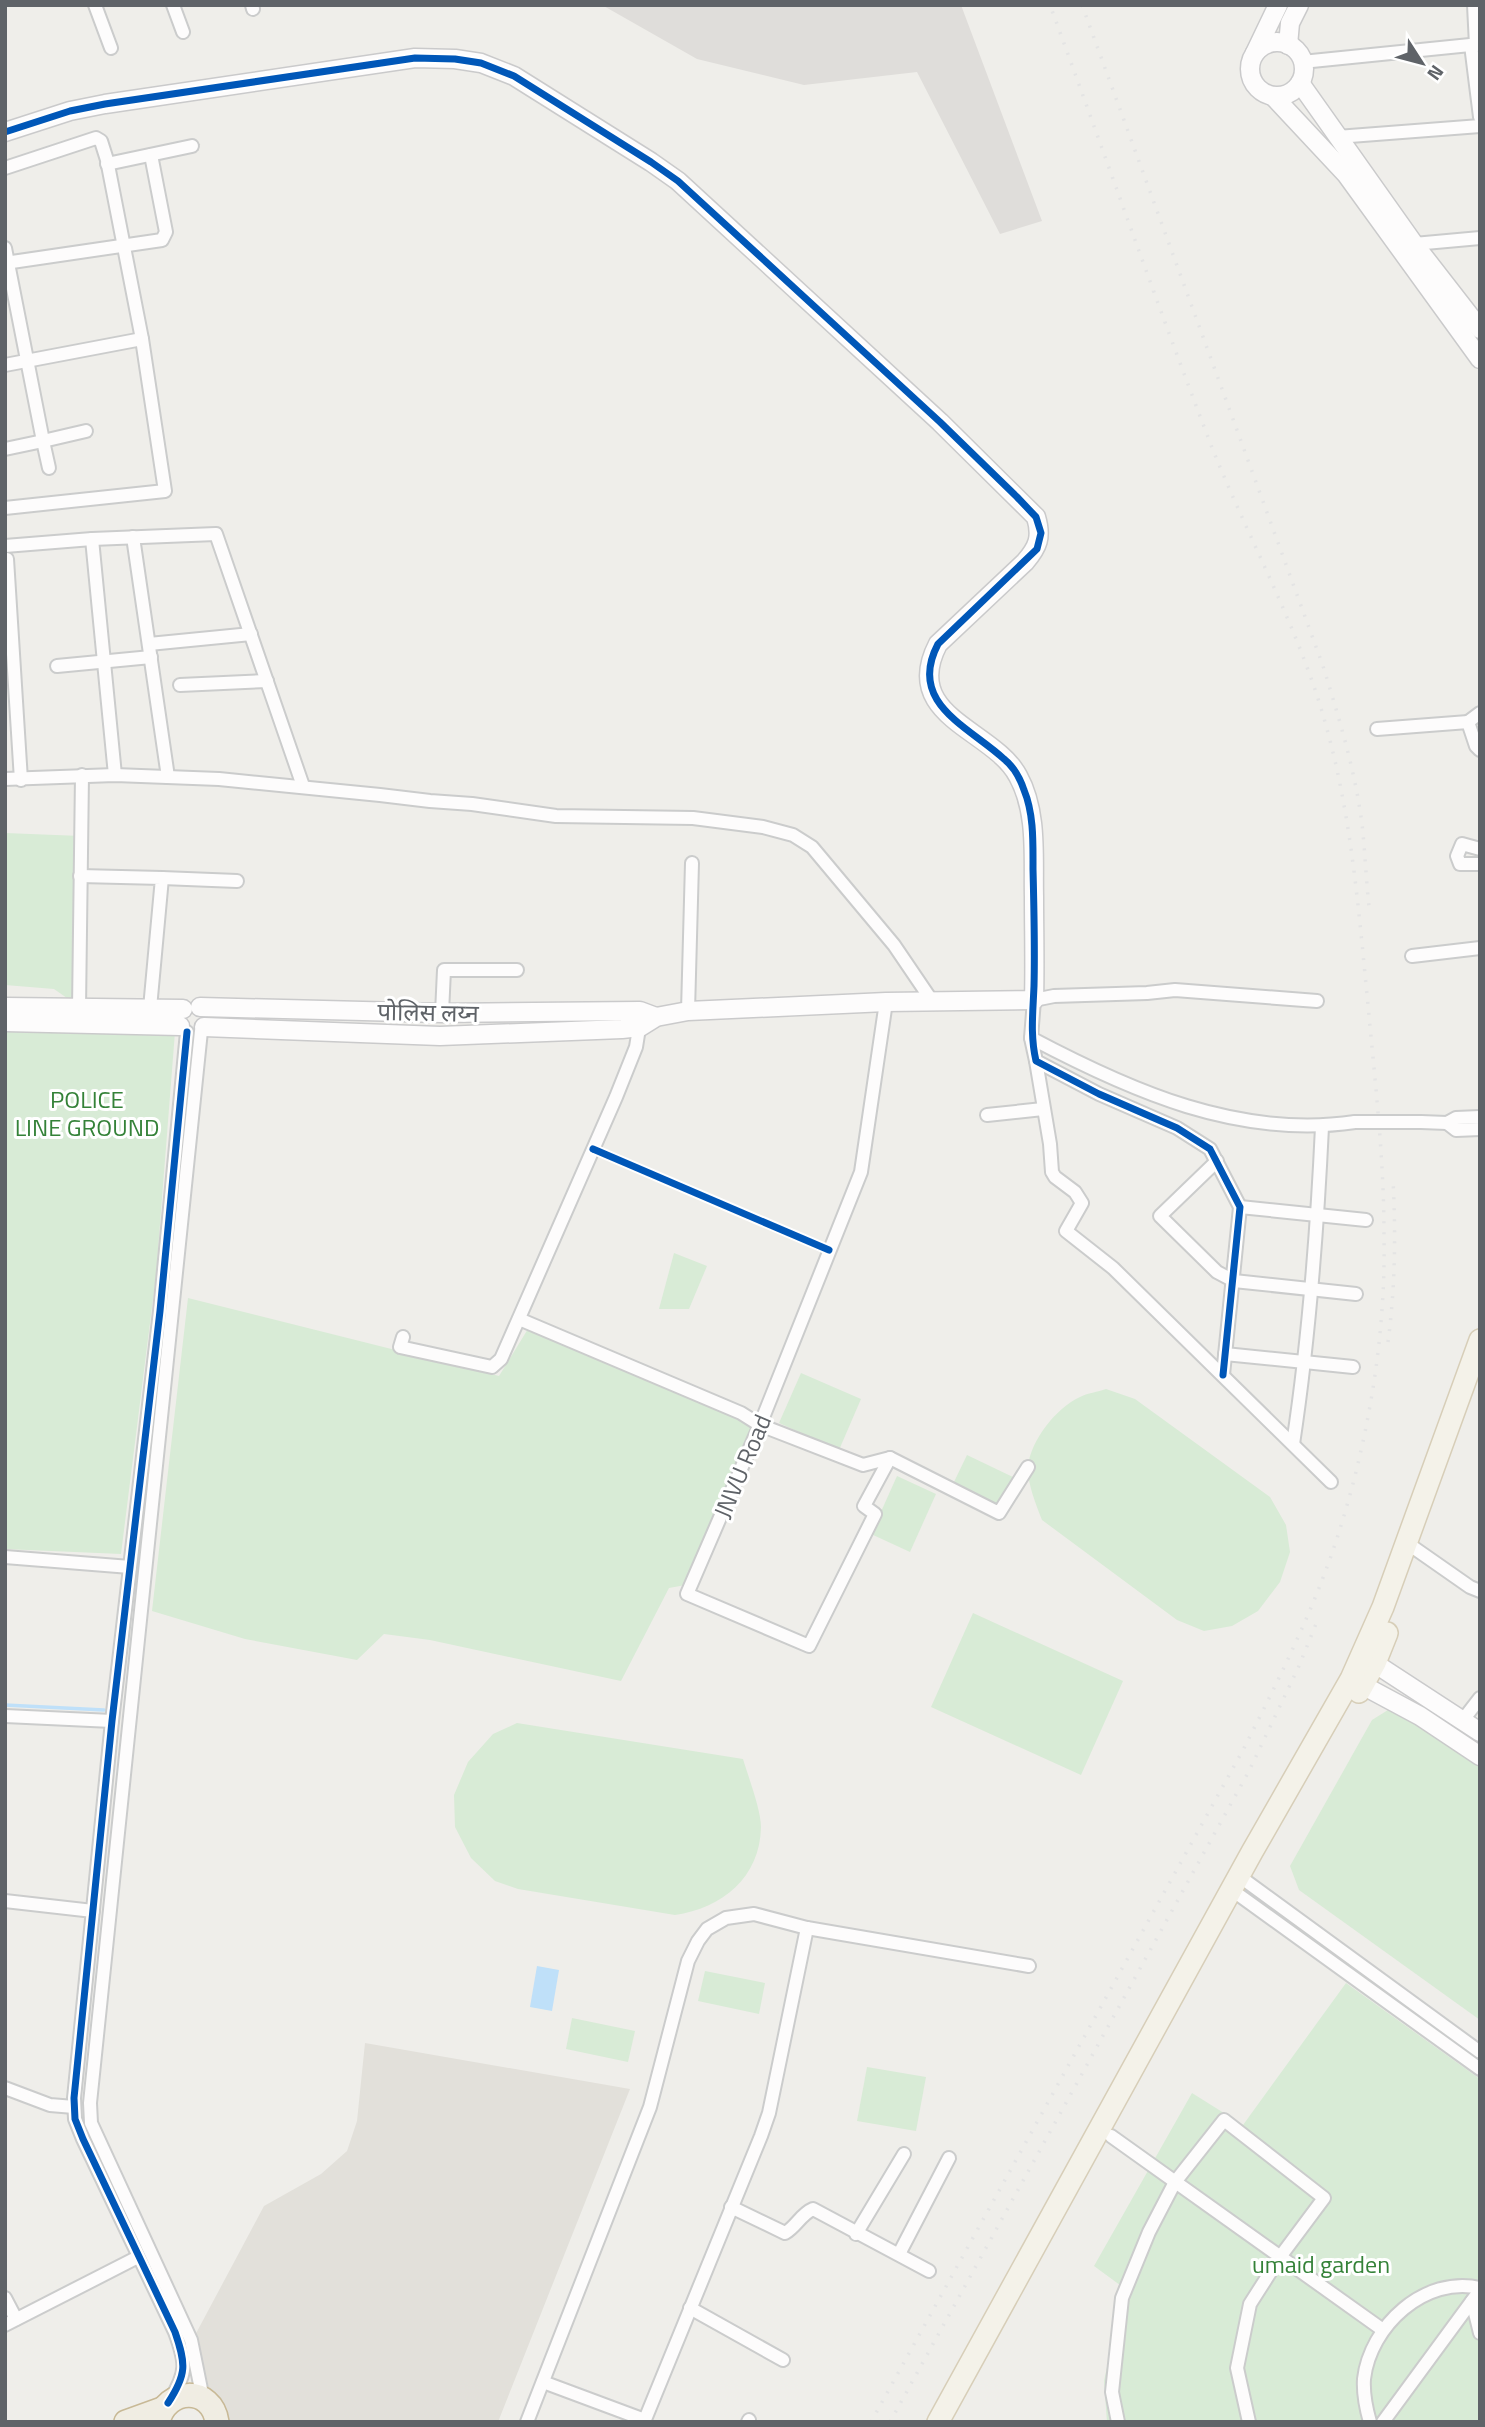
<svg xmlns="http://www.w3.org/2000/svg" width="1485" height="2427" font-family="'Titillium Web','Noto Sans Devanagari',sans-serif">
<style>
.industrial{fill:#dfddda}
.education{fill:#e2e0da}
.green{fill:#d8ebd6}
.water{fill:#bfe0f9}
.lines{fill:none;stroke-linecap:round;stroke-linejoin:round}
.stream{stroke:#bfe0f9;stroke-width:3.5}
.street-casing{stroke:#cbcccc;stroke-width:16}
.secondary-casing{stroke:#cacacb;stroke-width:21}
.primary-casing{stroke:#d7ceb8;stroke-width:24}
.highway-casing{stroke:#c8b996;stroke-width:26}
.street{stroke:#fdfcfc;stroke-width:12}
.secondary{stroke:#fdfcfc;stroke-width:18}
.primary{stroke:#f4f2e9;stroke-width:21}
.highway{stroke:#f0ede3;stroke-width:23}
.rail{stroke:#e4e4e4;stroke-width:3.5;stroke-dasharray:2 9;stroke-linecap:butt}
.street-bridge-casing{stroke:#cbcccc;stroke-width:16;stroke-linecap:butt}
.street-bridge{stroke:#fdfcfc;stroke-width:12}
.cycleway-casing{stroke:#fff;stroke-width:11}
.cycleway{stroke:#0057b8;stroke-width:7}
.labels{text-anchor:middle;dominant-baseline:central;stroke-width:6;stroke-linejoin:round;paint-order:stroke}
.street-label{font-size:24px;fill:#5f6368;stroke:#fff}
.park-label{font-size:24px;fill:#348238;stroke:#fff}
</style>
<rect width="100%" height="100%" fill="#efeeea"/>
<path class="industrial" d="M602,5H961L1042,221L1000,234L917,72L804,85L697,59Z"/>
<path class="education" d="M365,2043L630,2089L498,2422H223L211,2405L204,2369L193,2339L264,2206L321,2174L347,2151L357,2121Z"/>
<g class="green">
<path d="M5,833L81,836L77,1005L54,989L5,985Z"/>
<path d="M5,1030L175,1032L156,1275L121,1554L5,1549Z"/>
<path d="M674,1253L707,1266L689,1309H659Z"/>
<path d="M188,1298L499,1376L531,1324L755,1422L691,1584L669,1588L621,1681L430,1640L384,1634L357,1660L245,1639L152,1611Z"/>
<path d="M801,1373L861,1399L839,1450L779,1423Z"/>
<path d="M1106,1389L1135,1399L1270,1497L1286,1525L1290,1552L1280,1582L1258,1611L1232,1626L1204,1631L1177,1620L1042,1520C1036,1504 1027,1483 1028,1466C1031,1440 1056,1408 1080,1397C1087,1393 1098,1392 1106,1389Z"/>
<path d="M967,1455L1015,1478L1001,1507L953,1484Z"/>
<path d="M897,1476L936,1494L910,1552L871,1534Z"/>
<path d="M973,1613L1123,1681L1081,1775L931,1707Z"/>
<path d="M1396,1705L1480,1764V2020L1299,1890L1290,1866L1372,1720Z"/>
<path d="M517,1723L743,1759C748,1776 761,1810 761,1827C760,1878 722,1908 675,1915L518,1889L495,1881L471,1858L455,1827L454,1795L468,1762L493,1734Z"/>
<path d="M705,1971L765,1983L759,2014L698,2001Z"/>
<path d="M1346,1983L1480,2079V2422H1107L1104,2381L1124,2288L1094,2266L1192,2093L1243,2125Z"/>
<path d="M572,2018L635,2031L628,2062L566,2049Z"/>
<path d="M867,2067L926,2077L916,2131L857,2121Z"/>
</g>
<path class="water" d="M537,1966L559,1970L552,2011L530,2007Z"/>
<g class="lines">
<path class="stream" d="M5,1705L104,1710"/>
<g class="street-casing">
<g id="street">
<path d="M95,5L111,48"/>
<path d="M173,5L183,32"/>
<path d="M252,5L253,9"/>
<path d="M1474,5L1476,45"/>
<path d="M1471,45L1480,117"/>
<path d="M1302,62L1480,44"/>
<path d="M1337,137L1480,126"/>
<path d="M107,164L192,146"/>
<path d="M5,168L96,138L101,141L107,160L142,339L165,491L5,508"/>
<path d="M1414,244L1480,238"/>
<path d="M5,248L43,441L5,449"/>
<path d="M5,263L162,240L166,232L151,155"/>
<path d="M5,365L142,339"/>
<path d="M49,468L43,441L86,431"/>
<path d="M133,537L168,777"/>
<path d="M92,539L115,775"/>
<path d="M5,546L92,539L216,534L303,786"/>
<path d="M7,559L21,780"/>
<path d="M149,644L251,634"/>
<path d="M57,666L151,657"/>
<path d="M180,685L267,681"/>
<path d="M1480,713L1468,722L1476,746L1480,750"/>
<path d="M1377,729L1468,722"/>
<path d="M5,779L115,775L219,779L380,795L430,801L472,804L556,816L693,818L763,827L793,835L812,847L894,945L932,1001"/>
<path d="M1480,849L1462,844L1457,856L1460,864H1480"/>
<path d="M80,876L162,878L150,1008"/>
<path d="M162,878L237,881"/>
<path d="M1412,956L1480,948"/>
<path d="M886,1002L861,1172L760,1425L687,1594L809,1646L875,1514L864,1506L890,1458"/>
<path d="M79,1008L82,775"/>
<path d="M688,1011L692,863"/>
<path d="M442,1013L444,970H517"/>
<path d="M201,1031L90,2103L91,2123L191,2340L203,2399"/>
<path d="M1031,1038C1131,1091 1239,1139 1355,1122"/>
<path d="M1036,1061L1050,1144L1052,1172L1055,1177L1075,1192L1082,1203L1066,1231L1113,1268L1331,1482"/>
<path d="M987,1115L1043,1109"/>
<path d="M1421,1122L1447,1123L1456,1118L1480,1117"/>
<path d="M1447,1123L1456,1130L1480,1129"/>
<path d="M1217,1161L1160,1216L1217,1272L1234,1281L1356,1294"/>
<path d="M1240,1207L1366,1220"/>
<path d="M519,1319L741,1413L760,1425L863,1465L890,1458L999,1513L1028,1467"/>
<path d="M403,1337L400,1347L492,1367L501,1359L616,1097L636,1047L640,1022"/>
<path d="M1225,1354L1353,1367"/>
<path d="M1223,1375L1240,1207L1210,1149L1177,1128L1099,1094L1036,1061L1031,1038L1034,1000L1054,996L1147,993L1175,990L1317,1001"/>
<path d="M1293,1444C1309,1339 1317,1233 1322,1127"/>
<path d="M1407,1543L1470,1587L1480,1591"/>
<path d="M5,1557L130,1567"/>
<path d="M5,1716L112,1721"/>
<path d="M1463,1720L1480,1698"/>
<path d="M1239,1876L1480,2052"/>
<path d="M1232,1890L1480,2069"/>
<path d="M5,1901L93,1911"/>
<path d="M5,2088L50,2105L74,2107"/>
<path d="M1111,2136L1383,2330"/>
<path d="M731,2207L785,2233C796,2227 801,2214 813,2209L929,2271"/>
<path d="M856,2234L904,2154"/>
<path d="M899,2254L949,2158"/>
<path d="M5,2298L16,2319"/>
<path d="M1472,2301L1480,2333"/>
<path d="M690,2308L783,2360"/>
<path d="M5,2325L138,2257"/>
<path d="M543,2382L645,2420"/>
<path d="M170,2400C188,2372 186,2362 175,2332L83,2139L75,2119L74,2098L112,1721L160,1311L187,1032"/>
<path d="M527,2422L650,2107L688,1961L698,1941L707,1929L726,1918L754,1914L807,1928L1029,1966"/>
<path d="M644,2422L761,2136L769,2113L807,1928"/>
<path d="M748,2422L749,2420"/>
<path d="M1118,2422L1112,2392L1122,2298L1149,2232L1175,2182L1224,2120L1324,2198L1280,2257L1250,2304L1237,2368L1249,2422"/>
<path d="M1370,2422C1366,2408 1363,2394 1364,2379C1370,2326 1425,2275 1480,2288"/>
<path d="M1383,2422L1480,2290"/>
</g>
</g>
<g class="secondary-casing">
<g id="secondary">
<circle cx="1277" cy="69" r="27"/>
<path d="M1288,45L1290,23L1299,5"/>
<path d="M1255,53L1278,5"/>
<path d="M1300,83L1414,244L1480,329"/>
<path d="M1273,96L1346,174L1480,359"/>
<path d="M5,132L70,111L105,104L415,58L455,59L481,63L514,76L651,162L678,181L940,422L1036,517C1042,537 1038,547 1025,562L938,644C900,717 993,729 1018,776C1038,812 1033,858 1034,897C1034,931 1035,966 1034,1000L886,1002L688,1011L656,1017L640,1027L622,1029L440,1036L204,1027"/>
<path d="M5,1007L183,1009"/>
<path d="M200,1007L442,1013L640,1011L656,1017"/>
<path d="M5,1022L180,1026"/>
<path d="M1365,1657L1480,1732"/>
<path d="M1351,1679L1420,1716L1480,1756"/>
</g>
</g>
<g class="primary-casing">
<g id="primary">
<path d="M1359,1692L1375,1663L1387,1633"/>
<path d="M938,2422L1252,1852L1351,1679L1383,1607L1480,1340"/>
</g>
</g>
<g class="highway-casing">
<g id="highway">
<path d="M126,2422L162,2409"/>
<path d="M158,2422C166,2387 212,2386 217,2422"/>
</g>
</g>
<use href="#street" class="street"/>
<use href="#secondary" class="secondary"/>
<use href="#primary" class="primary"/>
<use href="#highway" class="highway"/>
<g class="rail">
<path d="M1082,5L1323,666C1339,718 1355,770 1362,824C1365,851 1366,879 1369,906"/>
<path d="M1388,1342C1395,1289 1396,1235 1393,1181"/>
<path d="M871,2422L1243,1750C1279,1679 1315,1608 1339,1532C1369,1437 1386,1334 1384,1234C1384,1158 1375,1081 1368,1005C1359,914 1352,822 1328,733C1302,633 1249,541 1211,445C1155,299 1104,152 1050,5"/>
<path d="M890,2422L1249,1771L1299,1666L1318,1619"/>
</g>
<g class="street-bridge-casing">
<path id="street-bridge" d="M1355,1122H1421"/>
</g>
<use href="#street-bridge" class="street-bridge"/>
<g class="cycleway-casing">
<g id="cycleway">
<path d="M5,132L70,111L105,104L415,58L455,59L481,63L514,76L651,162L678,181L940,422L1017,497L1036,517L1041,533L1037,549L938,644C907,703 968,726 1004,759C1014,767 1020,778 1024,790C1034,814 1033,843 1033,869C1034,908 1035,947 1034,986C1033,1012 1030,1035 1036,1061L1099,1094L1177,1128L1210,1149L1240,1207L1223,1375"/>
<path d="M593,1149L829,1250"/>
<path d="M168,2403C187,2374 186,2364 175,2332L83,2139L75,2119L74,2098L112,1721L160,1311L187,1032"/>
</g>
</g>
<use href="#cycleway" class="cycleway"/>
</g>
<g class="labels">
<g class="street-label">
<text transform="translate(428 1012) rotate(1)">पोलिस लय्न</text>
<text transform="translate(742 1466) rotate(-67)">JNVU Road</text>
</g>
<g class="park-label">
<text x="87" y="1099">POLICE<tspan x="87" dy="28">LINE GROUND</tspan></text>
<text x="1321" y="2264">umaid garden</text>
</g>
</g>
<rect width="1485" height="2427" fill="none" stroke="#5f6368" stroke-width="14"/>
<g transform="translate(1422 63) rotate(126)" stroke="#ffffff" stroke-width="5" paint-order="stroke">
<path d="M0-5L12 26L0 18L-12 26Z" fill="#5f6368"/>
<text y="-10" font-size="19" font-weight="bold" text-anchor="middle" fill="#5f6368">N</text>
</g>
</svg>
